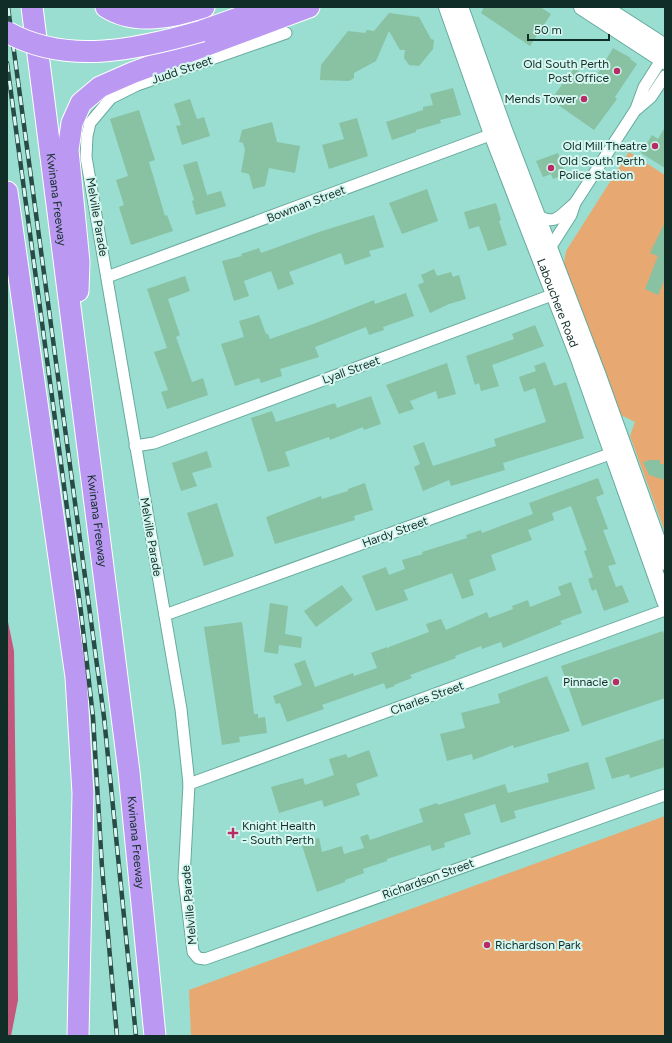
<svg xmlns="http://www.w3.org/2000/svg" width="672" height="1043" font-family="Figtree,sans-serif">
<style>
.green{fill:#e8a871}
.water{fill:#c3577c}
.building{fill:#89c1a3}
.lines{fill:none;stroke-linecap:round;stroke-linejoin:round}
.minor-casing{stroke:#66aa9d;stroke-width:13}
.secondary-casing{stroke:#66aa9d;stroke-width:18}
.motorway-casing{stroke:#fff;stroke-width:23}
.minor{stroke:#fff;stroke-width:11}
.secondary{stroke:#fff;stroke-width:16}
.motorway{stroke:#bb99f2;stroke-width:21}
.rail-casing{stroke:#284b45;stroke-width:4.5}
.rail{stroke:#d5f7f0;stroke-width:3;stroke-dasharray:9;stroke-linecap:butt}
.motorway-bridge-casing{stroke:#fff;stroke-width:23;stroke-linecap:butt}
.motorway-bridge{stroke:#bb99f2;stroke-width:21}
.poi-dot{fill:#b72c65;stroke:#d5f7f0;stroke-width:1.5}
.labels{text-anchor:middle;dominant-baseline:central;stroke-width:4;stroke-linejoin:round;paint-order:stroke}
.poi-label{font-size:12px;fill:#112d28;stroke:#d5f7f0;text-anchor:end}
.street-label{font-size:12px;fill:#112d28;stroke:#d5f7f0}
</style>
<rect width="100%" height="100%" fill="#99ded0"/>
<g class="green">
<path d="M629,152L665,175V532L630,436L635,422L619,414L564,264L566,251Z"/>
<path d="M665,816V1036H191L189,990Z"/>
</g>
<path class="water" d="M7,617L14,651L18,1000L11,1036H7Z"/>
<g class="building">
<path d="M484,7H540L551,14L530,46L481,13Z"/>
<path d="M389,13L419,17L431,39L434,40L433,49L419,66L409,65L404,58L405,50H400L389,31L376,61L354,73V78L349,81L320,80L321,65L348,31L365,33L367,30L374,31Z"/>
<path d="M613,48L631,58L630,59L637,64L615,97L617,99L594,130L551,100L574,68L593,82Z"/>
<path d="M453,88L461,115L440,120L441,123L416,130V132L392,140L386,122L423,110V107L433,105L430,94Z"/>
<path d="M190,99L197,119L204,117L210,136L182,145L176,126L181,125L174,104Z"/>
<path d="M139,110L155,160L149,162L165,216L167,215L173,231L131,245L119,207L124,205L116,180L128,176L110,119Z"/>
<path d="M357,118L368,156L329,169L322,145L344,139L339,123Z"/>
<path d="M272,122L277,142L300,146L295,173L269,168L265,186L253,189L249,174L241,172L245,150L243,143L239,142L242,130Z"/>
<path d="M665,127V168L641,153L652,135L658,139Z"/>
<path d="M558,153L566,174L553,179L551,174L543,177L536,161Z"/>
<path d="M197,161L207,195L221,191L226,206L196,215L192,201L194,200L183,165Z"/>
<path d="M427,189L438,221L402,234L389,203Z"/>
<path d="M496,203L501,220L499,221L507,245L488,251L479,226L469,229L464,212Z"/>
<path d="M374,215L384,247L369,251L371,256L345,265L341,253L289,272L294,284L278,290L271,271L244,281L249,296L234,301L222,261L242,256L241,254L259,248L261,253L322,231Z"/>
<path d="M665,222V279L658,295L645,289L658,256L650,253Z"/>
<path d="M434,269L437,276L451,272L453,277L459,275L466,299L449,304L430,313L418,285L424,282L421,275Z"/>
<path d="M185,276L190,291L168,299L180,335L176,337L192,382L203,378L208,395L167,409L161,392L168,390L154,352L167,348L147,289Z"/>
<path d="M406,293L414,316L383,327L384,330L369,335L366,327L315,347L319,357L280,369L282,376L261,383L259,378L235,386L221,344L244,337L239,321L259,315L266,334H268L270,339L316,323L374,300L375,304Z"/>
<path d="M535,325L544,346L492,365L499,386L481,391L479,383L475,385L466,356L514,339L512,334Z"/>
<path d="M545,362L554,386L566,382L584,438L503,463L505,470L451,486L449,480L423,491L414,467L420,464L413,446L424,442L433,466L496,446L494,439L546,422L535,388L524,392L519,377L536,371L534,366Z"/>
<path d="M447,363L456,394L438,399L436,391L410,401L414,409L399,414L386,385Z"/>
<path d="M371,396L381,424L364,430L363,427L330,440L329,437L285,452L290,466L268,472L251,418L272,411L276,422L335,403L337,408Z"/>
<path d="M207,451L212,467L192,473L197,486L181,491L172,463Z"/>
<path d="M650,460H660V464H665V480L649,475L643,462Z"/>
<path d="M598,478L604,494L596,497L608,529L603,530L616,564L608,566L616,587L622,585L629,602L604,611L596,589L592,591L588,579L593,577L584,551L587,550L571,506L552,513L554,520L528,530L532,540L491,555L496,570L469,580L474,595L462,599L452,573L404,590L408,600L376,611L362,576L386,567L389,575L405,569L402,560L423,554L422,552L467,538L466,535L481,530L482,533L533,514L529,503Z"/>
<path d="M365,483L373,510L354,516L355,520L275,544L266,517L321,496L322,499L348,491V489Z"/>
<path d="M217,503L234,556L204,566L187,513Z"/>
<path d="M571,582L582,613L560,621L562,624L503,648L501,642L482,649L481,646L455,656L456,658L410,675L412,678L394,685L395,686L386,689L384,683L322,705L324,709L287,722L280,703L276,704L273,696L302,685L294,664L305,660L315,687L353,673L354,676L377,668L371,653L387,647L388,649L389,647L429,632L426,624L441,619L446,630L487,612L489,618L513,609L512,606L528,600L530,607L561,595L558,587Z"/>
<path d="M342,585L353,600L316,627L304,611Z"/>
<path d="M270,603L288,606L285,634L302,637L301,648L279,645L278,654L264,652Z"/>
<path d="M242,622L254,714H258V718L265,717L267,733L239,737L240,742L222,745L204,627Z"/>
<path d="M663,631L665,637V698L582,726L561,666Z"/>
<path d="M547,676L570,731L514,748L513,745L473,760L472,754L447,761L440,734L465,728L461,713L500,703L498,694Z"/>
<path d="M665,738V767L630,778L629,774L612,779L605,758Z"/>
<path d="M369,750L378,776L356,784L360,795L324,807L322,800L279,813L271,787L303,778L305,785L334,775L329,759L346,754L348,758Z"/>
<path d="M588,762L595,789L514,811L516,818L501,823L495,804L464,814L471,834L444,843L445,847L432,851L430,845L387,859V861L363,869L364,873L345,880V882L317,892L301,842L319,838L322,852L342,846L344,854L364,848L360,837L368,834L370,840L423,822L419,809L437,803L438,805L505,784L508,793L549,782L547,774Z"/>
</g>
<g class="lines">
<g class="minor-casing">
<g id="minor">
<path d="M286,33L137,85L111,98L90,123L87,136L86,157L181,709L189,784L184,878L193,952L198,958L205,959L665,795"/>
<path d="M637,109L651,97L665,76"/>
<path d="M535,214C556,227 559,216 575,203"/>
<path d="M546,251L550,248L571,215L575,203L636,109L644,87L665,54"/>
<path d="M107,277L498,132"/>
<path d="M135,446L154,443L560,292"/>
<path d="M165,615L618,451"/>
<path d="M189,784L665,610"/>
</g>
</g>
<g class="secondary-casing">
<g id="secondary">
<path id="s1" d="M447,7L492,134L578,356L665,601"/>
<path d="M460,7L504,130L597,373L665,562"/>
<path d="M582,7L665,61"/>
<path d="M603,7L665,47"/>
</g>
</g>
<g class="motorway-casing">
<g id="motorway">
<path id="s2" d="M32,7L129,772L155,1036"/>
<path d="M106,7C135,26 174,17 204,7"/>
<path d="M202,31L269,7"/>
<path d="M7,192L76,677L83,793L78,1036"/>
<path d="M78,291L79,262L68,150L72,123L81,103L100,87L132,73L309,7"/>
</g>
</g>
<use href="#minor" class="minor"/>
<use href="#secondary" class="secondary"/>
<use href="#motorway" class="motorway"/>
<g class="rail-casing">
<g id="rail">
<path d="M8,7L104,717L136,1036"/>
<path d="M7,63L81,612L93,717L102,867L117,1036"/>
</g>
</g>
<use href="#rail" class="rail"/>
<g class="motorway-bridge-casing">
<path id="motorway-bridge" d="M7,32C68,66 139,49 202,31"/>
</g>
<use href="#motorway-bridge" class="motorway-bridge"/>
</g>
<g class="poi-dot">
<circle cx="617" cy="71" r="4"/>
<circle cx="584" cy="99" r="4"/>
<circle cx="655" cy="146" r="4"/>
<circle cx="551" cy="168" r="4"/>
<circle cx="616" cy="682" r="4"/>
<path d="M231 827h4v4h4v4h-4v4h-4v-4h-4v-4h4z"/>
<circle cx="487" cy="945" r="4"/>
</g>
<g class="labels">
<g class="poi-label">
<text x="609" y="64">Old South Perth<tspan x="609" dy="14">Post Office</tspan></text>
<text x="576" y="99">Mends Tower</text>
<text x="647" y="146">Old Mill Theatre</text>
<text x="559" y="161" text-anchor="start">Old South Perth<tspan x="559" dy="14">Police Station</tspan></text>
<text x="608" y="682">Pinnacle</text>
<text x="242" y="826" text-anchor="start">Knight Health<tspan x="242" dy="14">- South Perth</tspan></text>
<text x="495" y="945" text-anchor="start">Richardson Park</text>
</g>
<g class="street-label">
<text transform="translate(182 70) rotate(-19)">Judd Street</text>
<text stroke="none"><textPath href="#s2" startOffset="194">Kwinana Freeway</textPath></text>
<text transform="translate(306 204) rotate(-21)">Bowman Street</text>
<text transform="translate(97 217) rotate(80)">Melville Parade</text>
<text stroke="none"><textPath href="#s1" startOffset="316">Labouchere Road</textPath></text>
<text transform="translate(351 370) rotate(-20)">Lyall Street</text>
<text stroke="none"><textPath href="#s2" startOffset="518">Kwinana Freeway</textPath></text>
<text transform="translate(395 532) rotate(-20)">Hardy Street</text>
<text transform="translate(151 537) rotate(80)">Melville Parade</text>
<text transform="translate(427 698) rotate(-20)">Charles Street</text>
<text stroke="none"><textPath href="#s2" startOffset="842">Kwinana Freeway</textPath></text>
<text transform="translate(428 879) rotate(-20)">Richardson Street</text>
<text transform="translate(189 905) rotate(-95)">Melville Parade</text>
</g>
</g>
<rect width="672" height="1043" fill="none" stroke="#112d28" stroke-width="16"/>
<path d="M528 34v6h81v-6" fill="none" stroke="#112d28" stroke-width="2"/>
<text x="534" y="34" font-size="12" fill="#112d28" stroke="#d5f7f0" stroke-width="3" paint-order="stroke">50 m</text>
</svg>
